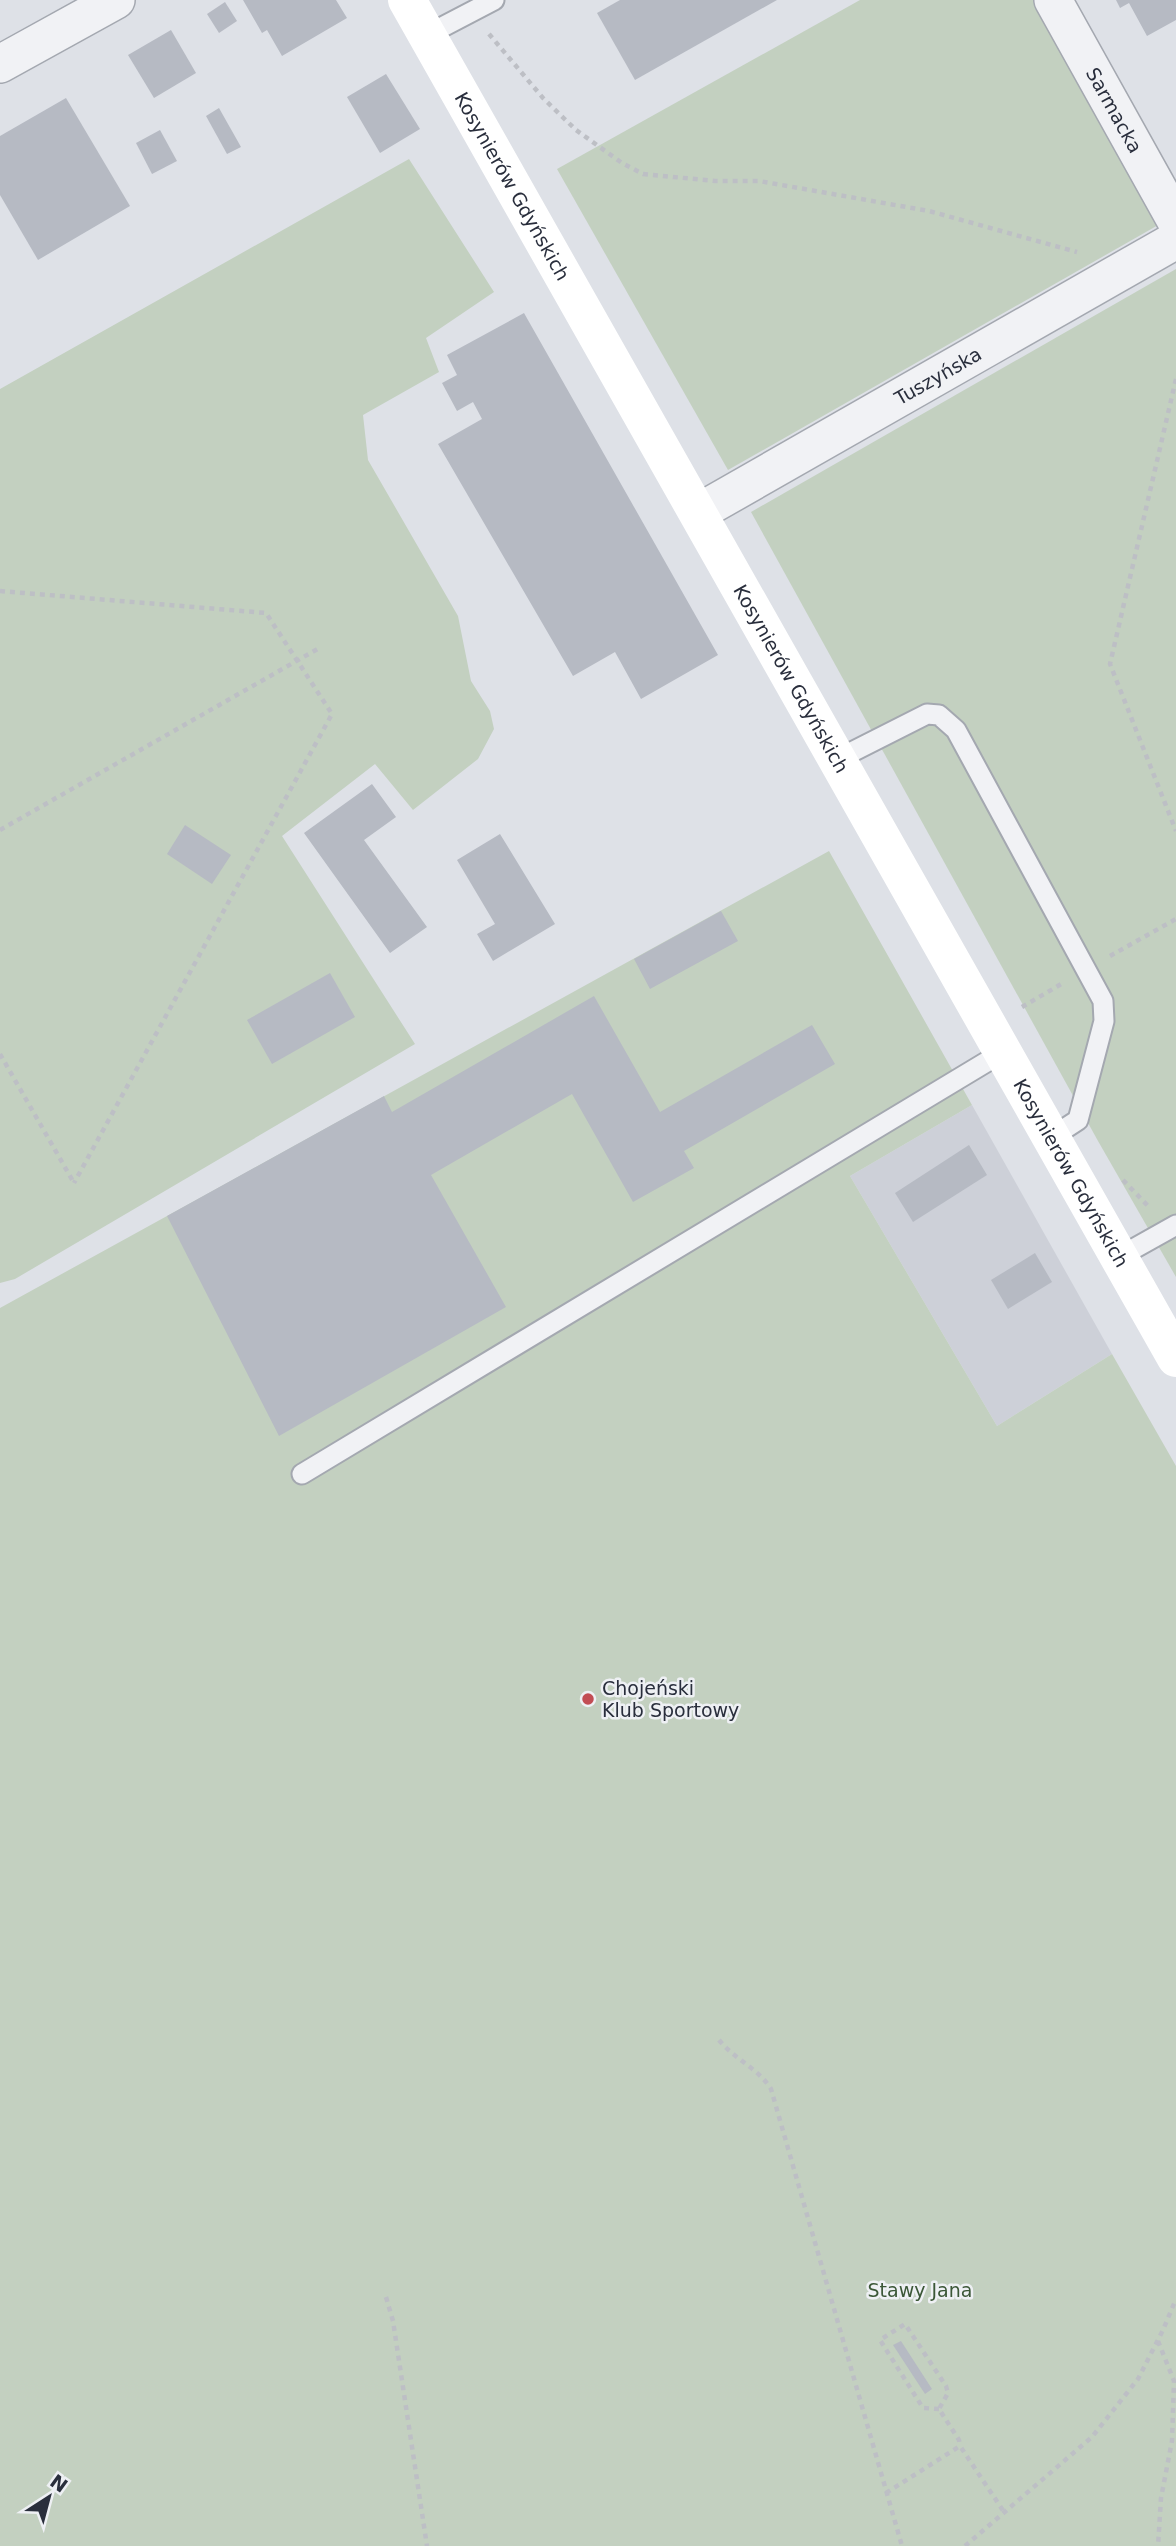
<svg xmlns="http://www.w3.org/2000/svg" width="1176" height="2546" font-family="'DejaVu Sans',sans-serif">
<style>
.built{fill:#cdd0d8}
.green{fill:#c3d0c0}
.building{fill:#b6bac3}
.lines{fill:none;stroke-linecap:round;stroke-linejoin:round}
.lane-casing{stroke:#a4a8b0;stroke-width:23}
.street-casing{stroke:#a4a8b0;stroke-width:40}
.path{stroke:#bdbfc5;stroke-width:4.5;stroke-dasharray:5 5;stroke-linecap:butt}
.lane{stroke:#f1f2f5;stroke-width:19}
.street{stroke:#f1f2f5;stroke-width:37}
.secondary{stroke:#fff;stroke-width:38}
.poi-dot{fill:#c24d54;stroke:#eef0f4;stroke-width:2.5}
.labels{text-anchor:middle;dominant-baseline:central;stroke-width:5;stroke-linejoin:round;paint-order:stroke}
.street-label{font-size:19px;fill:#292e3c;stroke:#eef0f4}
.poi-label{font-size:19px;fill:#292e3c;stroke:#eef0f4;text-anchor:start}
.park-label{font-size:19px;fill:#3b5737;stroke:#eef0f4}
</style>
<rect width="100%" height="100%" fill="#dee1e7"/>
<path class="built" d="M972,1105L1112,1354L997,1426L850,1176Z"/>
<g class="green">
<path d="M860,0H1036L1160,224L728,470L557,169Z"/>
<path d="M409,159L494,292L426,338L439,372L363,415L368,460L458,616L471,681L490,711L494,729L478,759L413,810L375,764L282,836L415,1044L15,1279L0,1283V389Z"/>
<path d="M1176,269V1277L1098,1141L751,512Z"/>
<path d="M829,851L972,1105L850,1176L997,1426L1112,1354L1176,1466V2546H0V1308Z"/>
</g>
<g class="building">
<path d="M243,0H336L347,18L282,56L267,30L262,33Z"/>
<path d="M620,0H777L635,80L597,13Z"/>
<path d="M1116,0H1176V20L1147,36L1129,3L1120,8Z"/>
<path d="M225,2L237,21L219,33L207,14Z"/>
<path d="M171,30L196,73L154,98L128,55Z"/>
<path d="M386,74L420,129L380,153L347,97Z"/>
<path d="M66,98L130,206L38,260L0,195V136Z"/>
<path d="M219,108L241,147L227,154L206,116Z"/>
<path d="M160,130L177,161L152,174L136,143Z"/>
<path d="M524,313L718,655L641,699L615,652L573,676L438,444L482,419L473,402L457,411L442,383L457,375L447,355Z"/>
<path d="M372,784L396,817L364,840L427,927L390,953L304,833Z"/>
<path d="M185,825L231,855L212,884L167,854Z"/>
<path d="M500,834L555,924L493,961L477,934L495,924L457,860Z"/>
<path d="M721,911L738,941L650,989L634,959Z"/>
<path d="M330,973L355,1017L272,1064L247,1020Z"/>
<path d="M594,996L660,1112L812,1025L835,1064L684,1151L694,1168L633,1202L572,1094L431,1175L506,1307L279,1436L167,1216L384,1096L392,1112Z"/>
<path d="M969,1145L987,1175L913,1222L895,1193Z"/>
<path d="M1035,1253L1052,1282L1008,1309L991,1280Z"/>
<path d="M901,2341L932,2389L925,2394L893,2345Z"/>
</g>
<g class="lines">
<g class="lane-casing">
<g id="lane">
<path d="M427,35L494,0"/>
<path d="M838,759L927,714L939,715L956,730L1103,1001L1104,1021L1078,1120L1052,1137"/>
<path d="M1119,1257L1176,1225"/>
<path d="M302,1474L1003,1052"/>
</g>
</g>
<g class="street-casing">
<g id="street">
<path id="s1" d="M1053,0L1176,221"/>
<path d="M0,64L116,0"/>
<path id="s2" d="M699,512L1176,240"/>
</g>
</g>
<g class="path">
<path d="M489,34L543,98L576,130L622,163L643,174L715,181H759L929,211L1077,252"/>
<path d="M1176,379L1110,664L1176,831"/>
<path d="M0,591L266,613L332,714L74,1183"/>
<path d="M0,830L321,647"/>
<path d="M1110,956L1176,919"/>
<path d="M1022,1007L1063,983"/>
<path d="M0,1054L74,1183"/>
<path d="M1123,1180L1148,1206"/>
<path d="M719,2040C734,2059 758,2068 771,2089L902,2546"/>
<path d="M386,2297L393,2321L427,2546"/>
<path d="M1158,2341L1174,2381L1172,2441L1161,2498L1158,2546"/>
<path d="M939,2409L923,2408L880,2340L905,2324L946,2386L948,2393L939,2409L959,2440L960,2446"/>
<path d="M886,2493L960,2446L1004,2512"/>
<path d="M965,2546L1092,2437L1138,2379L1163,2330L1176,2299"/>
</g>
<use href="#lane" class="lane"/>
<use href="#street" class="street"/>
<path class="secondary" id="s3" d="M407,0L1176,1358"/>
</g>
<circle class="poi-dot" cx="588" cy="1699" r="7"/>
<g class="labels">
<g class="street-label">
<text stroke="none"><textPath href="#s1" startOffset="126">Sarmacka</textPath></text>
<text stroke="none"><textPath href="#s3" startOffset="214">Kosynierów Gdyńskich</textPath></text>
<text stroke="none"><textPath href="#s2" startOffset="275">Tuszyńska</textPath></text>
<text stroke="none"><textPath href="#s3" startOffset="780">Kosynierów Gdyńskich</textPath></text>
<text stroke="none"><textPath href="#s3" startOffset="1348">Kosynierów Gdyńskich</textPath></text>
</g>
<g class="poi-label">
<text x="602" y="1688">Chojeński<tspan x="602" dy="22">Klub Sportowy</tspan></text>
</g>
<g class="park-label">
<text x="920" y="2290">Stawy Jana</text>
</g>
</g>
<g transform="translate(49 2497) rotate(36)" stroke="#eef0f4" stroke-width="5" paint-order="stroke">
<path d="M0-5L12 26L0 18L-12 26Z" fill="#292e3c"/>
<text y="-10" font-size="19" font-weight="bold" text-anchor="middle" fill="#292e3c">N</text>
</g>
</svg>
